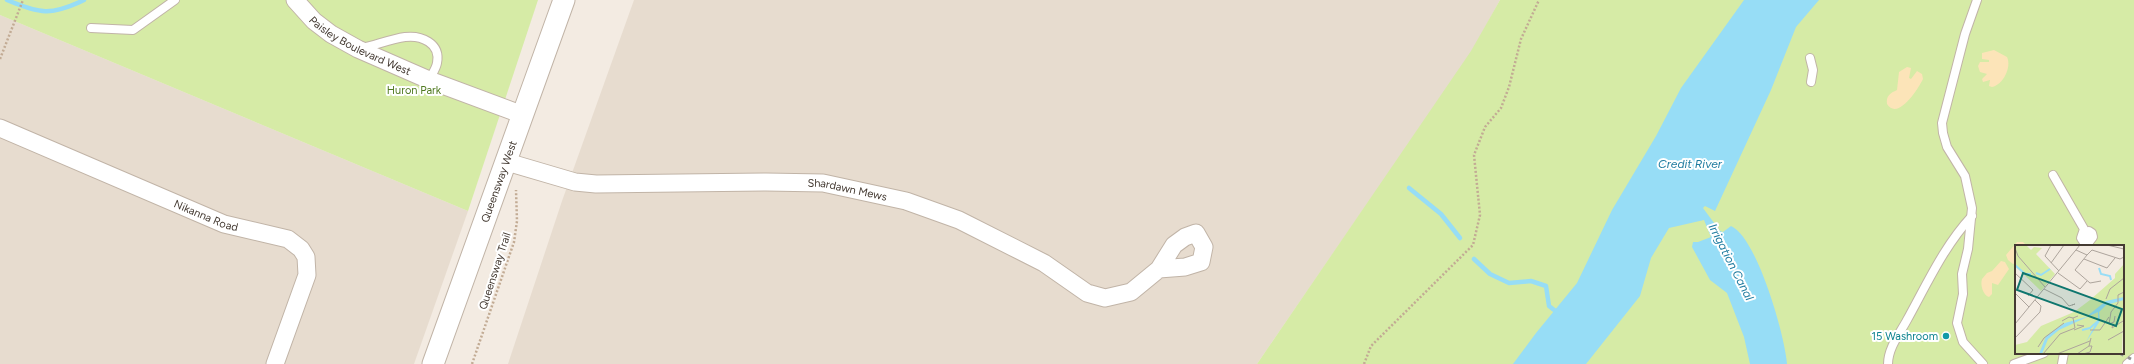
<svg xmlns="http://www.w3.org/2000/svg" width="2134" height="364" font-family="Figtree,sans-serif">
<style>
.residential{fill:#e7dccf}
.green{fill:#d6eba6;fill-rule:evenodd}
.sand{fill:#fce4b8}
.water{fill:#97ddf6}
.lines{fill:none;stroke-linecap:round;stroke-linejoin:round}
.stream{stroke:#97ddf6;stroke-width:4.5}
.service-casing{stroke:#c1b4a7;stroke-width:10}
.minor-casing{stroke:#c1b4a7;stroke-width:19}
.tertiary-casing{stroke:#c1b4a7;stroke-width:23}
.path{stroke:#c2ab94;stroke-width:2.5;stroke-dasharray:2 2;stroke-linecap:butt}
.service{stroke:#fff;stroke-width:8}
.minor{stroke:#fff;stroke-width:17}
.tertiary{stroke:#fff;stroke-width:21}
.rail{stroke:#939393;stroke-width:3;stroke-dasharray:5 5;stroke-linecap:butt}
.culture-dot{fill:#0f9aa8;stroke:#fff;stroke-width:1.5}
.labels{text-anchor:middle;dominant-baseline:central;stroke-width:4;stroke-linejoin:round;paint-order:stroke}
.street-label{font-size:11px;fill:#443a32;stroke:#fff}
.park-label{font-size:11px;fill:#507a21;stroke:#fff}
.culture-label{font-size:11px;fill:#0d838f;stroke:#fff;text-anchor:end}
.water-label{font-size:12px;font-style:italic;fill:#207ca0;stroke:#fff}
.inset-river{fill:none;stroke:#97ddf6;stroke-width:2}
.inset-road{fill:none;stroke:#ada49c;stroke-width:1}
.view{fill:#0f766e;fill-opacity:0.15;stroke:#0f766e;stroke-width:2}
.inset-edge{fill:none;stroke:#443a32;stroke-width:2}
</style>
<rect width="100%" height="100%" fill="#f3ebe2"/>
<g class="residential">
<path d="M634,0H1500L1472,51L1257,364H508L562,201Z"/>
<path d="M0,15L468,211L414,364H0Z"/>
</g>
<g class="green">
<path d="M0,0H538L468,211L0,15Z"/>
<path d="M1500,0H2134V364H1257L1471,51ZM2016,246H2123V353H2016Z"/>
</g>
<g class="sand">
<path d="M1994,50L2007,57C2012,67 2003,85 1992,87L1989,86L1990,80L1983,82L1982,79L1987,74L1980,72L1978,66L1980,62H1989V60L1982,59V53Z"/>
<path d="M1907,67L1911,68L1909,78L1911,79L1917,71L1922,74L1923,79C1918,89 1898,121 1887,104C1886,96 1890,93 1897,90L1899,72Z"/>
<path d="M2017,242H2023L2027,246H2016V263L2013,264L2008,260L2006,255Z"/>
<path d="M2001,261L2005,262L2009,269L1998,285L1992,283V294L1989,297C1983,295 1980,285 1982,279L1987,273L1992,271Z"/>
</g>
<path class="water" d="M1744,0H1819L1796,27L1771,90L1715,211L1705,206L1703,208L1720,231L1723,232L1731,226C1757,237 1785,336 1787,364H1750L1744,337L1727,293L1710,280L1692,247L1693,242H1698L1711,237L1704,220L1669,228L1651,258L1640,296L1586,364H1513L1536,333L1577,283L1612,210L1656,136L1681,88Z"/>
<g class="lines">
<g class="stream">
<path d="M7,0C40,14 51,16 84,0"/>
<path d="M1409,188L1441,214L1460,238"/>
<path d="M1474,259L1490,274L1509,283L1531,281L1546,286L1549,306L1558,313"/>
</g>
<g class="service-casing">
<g id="service">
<path d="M1977,0L1965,34L1942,123L1943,133L1947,147L1965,176L1972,208L1968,249L1962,274L1963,294L1957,323L1963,342L1983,364"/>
<path d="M91,28L133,30L175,0"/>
<path d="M362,48C376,45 391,39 405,37C421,35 441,43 437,63C436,69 432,74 429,80"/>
<path d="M1810,58L1813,70L1811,82"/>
<path d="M2053,175L2084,229L2081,238L2085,244L2089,231L2092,233L2093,237L2086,246"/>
<path d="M1888,364C1888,348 1900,333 1907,320C1927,284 1944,246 1972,216"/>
<path d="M2014,364L2044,353"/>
<path d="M2062,364L2064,353"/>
<path d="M2127,364L2134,358"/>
</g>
</g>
<g class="minor-casing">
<g id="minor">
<path id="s1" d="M295,0L314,21L331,34L358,49L429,80L523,115"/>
<path id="s2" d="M0,128L224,224L288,239L301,249L306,257L307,275L275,364"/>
<path id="s3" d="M507,162L575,182L596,184L766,182L823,183L906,201L959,220L1044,263L1087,293L1105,298L1131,292L1159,269L1174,245L1185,237L1196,233L1204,247L1201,262L1185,267L1159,269"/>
</g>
</g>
<g class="tertiary-casing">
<g id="tertiary">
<path id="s4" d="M433,364L564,0"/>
</g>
</g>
<g class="path">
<path d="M0,59L23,0"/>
<path d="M472,364L514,242L517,221L516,190"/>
<path d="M1364,364L1371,346L1473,245L1480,215L1474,155L1485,127L1501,108L1509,87L1521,39L1539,0"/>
</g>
<use href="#service" class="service"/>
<use href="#minor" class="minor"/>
<use href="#tertiary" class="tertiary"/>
<path class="rail" d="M2119,353L2131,359"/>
</g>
<circle class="culture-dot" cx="1946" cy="336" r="4"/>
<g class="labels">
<g class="street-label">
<text stroke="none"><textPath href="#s1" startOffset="81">Paisley Boulevard West</textPath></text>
<text stroke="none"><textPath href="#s4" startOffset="194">Queensway West</textPath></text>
<text stroke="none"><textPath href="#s3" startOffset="344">Shardawn Mews</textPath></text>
<text stroke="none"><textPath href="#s2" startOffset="224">Nikanna Road</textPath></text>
<text transform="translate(495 271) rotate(-72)">Queensway Trail</text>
</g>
<g class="park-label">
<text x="414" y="90">Huron Park</text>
</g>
<g class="culture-label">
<text x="1938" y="336">15 Washroom</text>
</g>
<g class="water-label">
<text x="1690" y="164">Credit River</text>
<text transform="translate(1731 262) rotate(63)">Irrigation Canal</text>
</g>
</g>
<g transform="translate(2015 245)">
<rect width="109" height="109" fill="#f3ebe2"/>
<path d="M0,0H11L16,5L19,2L27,3L21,9L40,29L26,46L0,21ZM109,19L107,109H0V100L12,97L26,81L59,67L75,55L100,33V29Z" fill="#d6eba6"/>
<path d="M109,52V55L91,60L84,67L85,76L71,97L83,74V67L44,85L33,94L27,109H24L31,91L50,78L71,72L91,56Z" fill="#97ddf6"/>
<path class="inset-river" d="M0,20L10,29H16M84,23L86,29L95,31L96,35M21,28L26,30L35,24M67,85L75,83L83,76"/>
<path class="inset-road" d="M36,0L30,11L44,26M92,0L109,4M0,3L3,11L30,42M61,5L72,10M69,14L92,23L100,13M36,18L49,0M0,28L18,45L13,51M43,28L65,44L72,36M86,36L75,38L60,25L72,10L77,5L105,14L109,12M29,44L47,53L54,61L60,59L57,60M0,48L14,62M91,54L95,44L109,33M100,71L99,77L94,79L96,67L103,58V50L109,47M47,76L54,72L58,73M0,79L65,0M98,79L97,83L108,76M59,85L69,81L62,80M75,85H85L94,72M0,93L25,67L26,61L20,55M93,95L109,86M23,102L29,93L49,78M28,109L45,89L60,83L58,73L63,71M42,109L75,96M62,109L74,101M68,109L75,107L77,101H74L76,93"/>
<path class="view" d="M8,28L107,64L101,81L2,45Z"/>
<rect width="109" height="109" class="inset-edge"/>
</g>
</svg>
